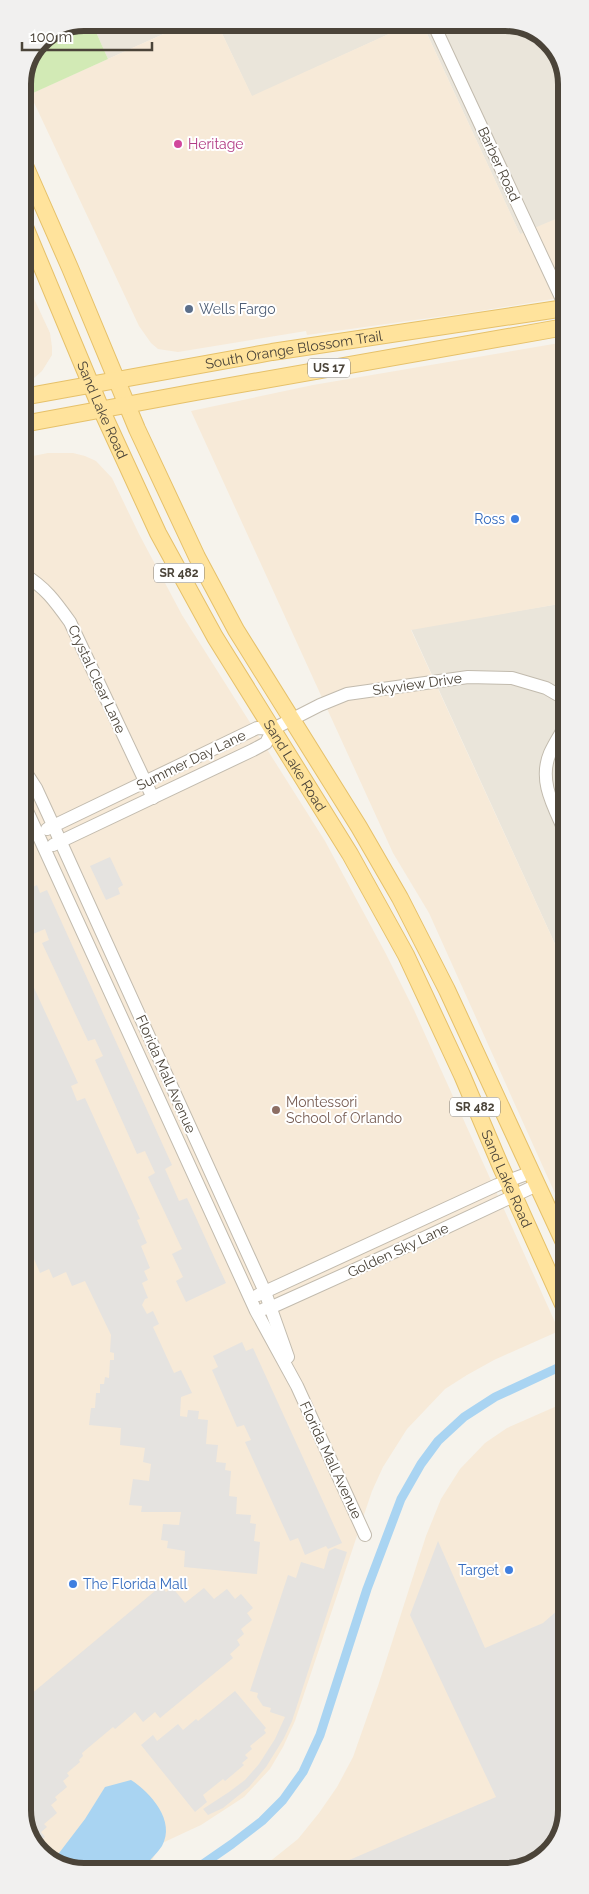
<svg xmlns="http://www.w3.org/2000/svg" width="589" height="1894" font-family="Raleway,sans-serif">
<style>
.residential{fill:#eae5da}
.commercial{fill:#f7ead8}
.green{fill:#d2eab5}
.parking{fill:#e5e3e0}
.water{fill:#a9d4f2}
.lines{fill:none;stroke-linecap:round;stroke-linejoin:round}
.canal{stroke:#a9d4f2;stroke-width:9}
.minor-casing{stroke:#c2bbae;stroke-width:14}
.major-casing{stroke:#e6c16a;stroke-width:18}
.minor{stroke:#fff;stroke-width:12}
.major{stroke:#ffe39c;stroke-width:16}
.hotel-dot{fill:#d1479c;stroke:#fff;stroke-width:2}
.service-dot{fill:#5c6f8a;stroke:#fff;stroke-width:2}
.shop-dot{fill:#3f7fe0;stroke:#fff;stroke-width:2}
.education-dot{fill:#8d6e63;stroke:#fff;stroke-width:2}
.labels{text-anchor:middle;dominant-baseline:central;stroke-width:4;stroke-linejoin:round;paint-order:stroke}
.shield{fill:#fff;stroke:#817c74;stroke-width:1}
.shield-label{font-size:12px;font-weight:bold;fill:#4b4439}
.hotel-label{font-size:14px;fill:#b23c85;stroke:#fff;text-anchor:start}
.street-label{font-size:14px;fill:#4b4439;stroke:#fff}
.service-label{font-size:14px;fill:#4e5e75;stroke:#fff;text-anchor:start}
.shop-label{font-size:14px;fill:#366cbe;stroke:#fff;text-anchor:end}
.education-label{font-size:14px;fill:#785e54;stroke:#fff;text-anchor:start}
.rim{fill:none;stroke:#4b4439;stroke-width:6}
</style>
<rect width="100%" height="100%" fill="#f6f3ec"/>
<g class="residential">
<path d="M92,23H188L108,59Z"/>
<path d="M217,23H413L252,97Z"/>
<path d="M422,23H509L545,38L564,68L565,297L550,299Z"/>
<path d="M565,603L566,968L411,629Z"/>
</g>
<g class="commercial">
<path d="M188,23H217L252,96L413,23H422L520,234L565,215V297L480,311L307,335L306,331L178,352L158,349L151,343L139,326L30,94Z"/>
<path d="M23,275L50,333L52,347V355L42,371L34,378L23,382Z"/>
<path d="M565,342V603L411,630L566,968V1218L429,913L393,853L191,411L313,385Z"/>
<path d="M48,453H73L85,456L96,461L112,478L139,534L182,615L325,841L386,954L414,1010L559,1331L494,1360L467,1375L445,1389L407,1429L383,1467L372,1491L295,1721L283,1747L270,1769L244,1797L201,1825L160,1844L147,1871H80L44,1856L25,1826L23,458Z"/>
<path d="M566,1402V1810L554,1848L521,1869L258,1871L298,1839L319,1813L337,1787L353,1757L378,1686L426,1536L441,1499L460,1469L485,1443L507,1428Z"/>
</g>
<path class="green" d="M84,23H92L108,59L33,93L25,76L41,40Z"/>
<g class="parking">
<path d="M110,857L123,885L118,888L120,894L106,900L90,866Z"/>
<path d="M37,885L40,893L47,890L172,1165L165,1169L179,1201L187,1198L226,1283L186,1302L176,1281L183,1277L172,1254L182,1249L148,1177L155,1173L145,1151L137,1154L95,1060L103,1056L95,1039L88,1041L42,943L49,940L45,929L26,937L24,932V919L28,917L24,911V900L27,898L24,891Z"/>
<path d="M24,974L26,978L29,977L78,1083L71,1086L77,1101L85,1098L140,1219L137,1220L147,1243L141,1246L150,1268L144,1271L148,1280L142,1283L148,1298L145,1299L142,1305L147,1314L153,1311L159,1324L153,1327L174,1373L181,1370L192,1393L181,1397L180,1416L187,1417L188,1410L199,1411L198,1419L208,1420L206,1444L218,1445L216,1462L226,1463L225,1470L231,1471L229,1496L237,1497L236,1514L251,1515L250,1523L256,1524L254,1541L260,1542L257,1574L184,1567L185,1551L167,1548L168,1541L161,1540L163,1524L179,1525L181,1512H141L142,1506L129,1505L133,1479L149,1481L151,1464L143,1462L145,1448L120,1445L121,1428L89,1425L91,1408H95L96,1393H100V1384H104L105,1377L109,1378L110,1360H114V1353L110,1352L111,1335L85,1281L72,1286L66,1272L53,1278L49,1269L40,1273L34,1259L24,1263Z"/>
<path d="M242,1342L246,1351L253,1348L342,1543L328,1549L326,1546L305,1555L298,1538L290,1541L245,1442L251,1440L244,1425L237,1427L212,1370L218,1367L213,1356Z"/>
<path d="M438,1541L485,1648L543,1623L566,1603V1810L554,1848L521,1869L326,1870L496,1797L410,1615Z"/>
<path d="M335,1548L347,1552L292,1721L284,1738L266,1767L249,1787L223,1808L208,1815L203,1809L229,1792L245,1780L259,1764L275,1739L285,1717L270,1712L271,1708L263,1706L257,1697L258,1693L250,1691L288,1575L296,1578L301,1562L324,1569L329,1551Z"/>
<path d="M161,1586L166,1592L172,1587L185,1603L204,1588L214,1599L227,1589L235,1599L241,1594L253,1608L247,1613L252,1620L241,1629L244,1634L237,1640L240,1645L230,1654L233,1658L160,1718L155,1712L143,1722L135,1712L115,1729L113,1727L82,1753L83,1756L79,1760L80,1762L67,1773L69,1776L63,1781L67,1787L55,1797L57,1800L51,1805L57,1813L44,1824L47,1827L41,1832L45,1837L36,1844L25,1826L24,1700Z"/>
<path d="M235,1691L266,1728L264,1730L266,1733L250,1746L252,1749L245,1755L248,1758L242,1763L244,1765L225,1781L223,1779L203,1795L207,1802L195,1812L141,1745L153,1735L157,1741L178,1724L183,1730L196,1719L198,1721Z"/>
</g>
<path class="water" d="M131,1780C151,1793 176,1821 162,1846C156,1855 147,1862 142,1871H80L53,1861L85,1819L105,1787Z"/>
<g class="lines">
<path class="canal" d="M193,1871L232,1844L262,1821L283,1800L303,1772L320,1735L367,1589L401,1499L421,1464L438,1441L464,1417L495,1397L566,1364"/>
<g class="minor-casing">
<g id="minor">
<path d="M433,23L565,306"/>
<path d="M23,574C45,587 55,601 70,622L153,798"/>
<path d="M565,726C560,735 554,744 550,753C538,781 554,807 565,832"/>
<path d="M23,768L36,788L48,814L265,1292L288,1357"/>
<path d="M23,802L256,1311L297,1386L365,1535"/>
<path d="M47,829L257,728L273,729L320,705L347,694L468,677L512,678L546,688L565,699"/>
<path d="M53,845L253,750L266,743L273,729"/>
<path d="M258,1295L497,1185L532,1172"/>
<path d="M264,1309L272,1307L396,1251L537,1185"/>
</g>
</g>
<g class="major-casing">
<g id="major">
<path d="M23,161L70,268L137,429L197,557L236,630L359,827L400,898L447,990L566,1247"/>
<path id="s1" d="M23,222L101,409L158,533L215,637L350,854L406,955L462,1075L501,1167L566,1311"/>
<path id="s2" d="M23,397L272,352L565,308"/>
<path d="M23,424L196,392L565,327"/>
</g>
</g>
<use href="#minor" class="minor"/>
<use href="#major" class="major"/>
</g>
<circle class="hotel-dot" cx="178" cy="144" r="5"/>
<circle class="service-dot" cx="189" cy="309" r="5"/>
<g class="shop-dot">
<circle cx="515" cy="519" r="5"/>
<circle cx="509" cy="1570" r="5"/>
<circle cx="73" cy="1584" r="5"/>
</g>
<circle class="education-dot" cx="276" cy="1110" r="5"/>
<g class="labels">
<g class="shield">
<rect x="308" y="358.5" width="42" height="19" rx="4"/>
<rect x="154" y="563.5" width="50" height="19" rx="4"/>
<rect x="450" y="1097.5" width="50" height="19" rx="4"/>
</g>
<g class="shield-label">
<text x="329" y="368">US 17</text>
<text x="179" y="573">SR 482</text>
<text x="475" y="1107">SR 482</text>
</g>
<g class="hotel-label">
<text x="188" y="144">Heritage</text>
</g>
<g class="street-label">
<text transform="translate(499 164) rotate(65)">Barber Road</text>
<text stroke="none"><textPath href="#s2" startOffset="275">South Orange Blossom Trail</textPath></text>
<text stroke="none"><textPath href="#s1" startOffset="204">Sand Lake Road</textPath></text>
<text transform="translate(97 679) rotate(65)">Crystal Clear Lane</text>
<text transform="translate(417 684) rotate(-8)">Skyview Drive</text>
<text transform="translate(191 760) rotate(-26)">Summer Day Lane</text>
<text stroke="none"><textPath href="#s1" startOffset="609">Sand Lake Road</textPath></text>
<text transform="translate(166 1074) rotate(66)">Florida Mall Avenue</text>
<text stroke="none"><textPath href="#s1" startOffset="1074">Sand Lake Road</textPath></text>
<text transform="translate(398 1250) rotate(-25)">Golden Sky Lane</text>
<text transform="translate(331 1460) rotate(65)">Florida Mall Avenue</text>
</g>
<g class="service-label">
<text x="199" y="309">Wells Fargo</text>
</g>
<g class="shop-label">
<text x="505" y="519">Ross</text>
<text x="499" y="1570">Target</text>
<text x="83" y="1584" text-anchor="start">The Florida Mall</text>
</g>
<g class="education-label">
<text x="286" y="1102">Montessori<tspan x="286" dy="16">School of Orlando</tspan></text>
</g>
</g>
<path d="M0 0H589V1894H0ZM84 31H505A53 53 0 0 1 558 84V1810A53 53 0 0 1 505 1863H84A53 53 0 0 1 31 1810V84A53 53 0 0 1 84 31Z" fill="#f1f0ef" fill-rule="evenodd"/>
<path class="rim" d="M84 31H505A53 53 0 0 1 558 84V1810A53 53 0 0 1 505 1863H84A53 53 0 0 1 31 1810V84A53 53 0 0 1 84 31Z"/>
<path d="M22 42v8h130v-8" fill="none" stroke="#4b4439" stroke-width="2.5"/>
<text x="30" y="42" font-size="15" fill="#4b4439" stroke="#ffffff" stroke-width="4" paint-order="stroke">100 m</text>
</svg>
